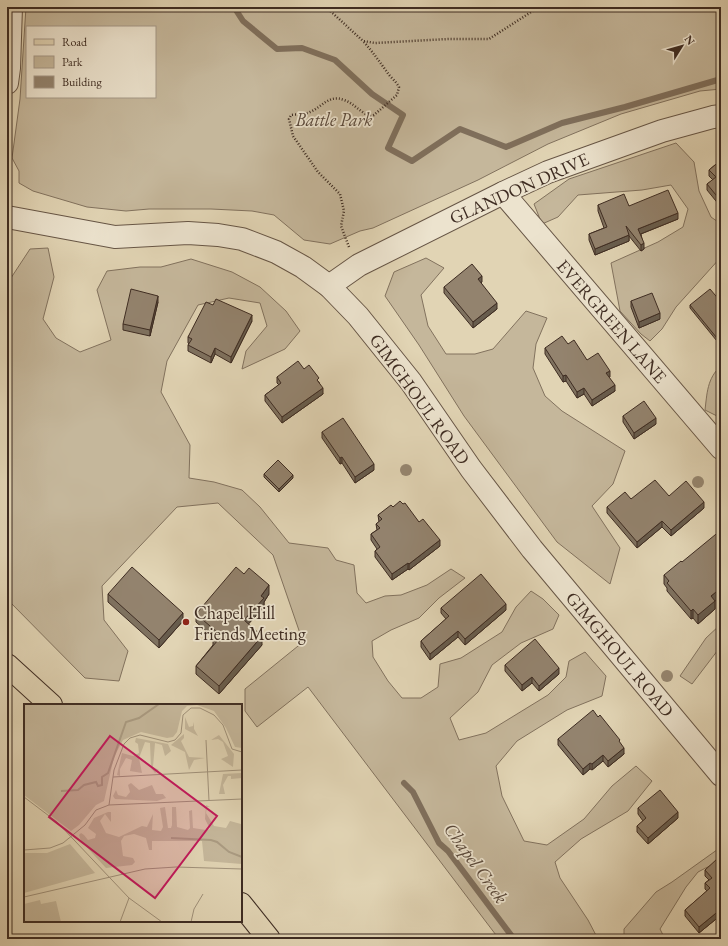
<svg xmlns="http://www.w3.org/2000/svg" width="728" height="946" font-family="'EB Garamond',serif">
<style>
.green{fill:#c5b79b;stroke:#82725e;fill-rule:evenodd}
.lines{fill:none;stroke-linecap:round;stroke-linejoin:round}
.stream{stroke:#7f6f5c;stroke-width:6}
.minor-casing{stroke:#675646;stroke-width:24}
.major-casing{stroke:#3e2c22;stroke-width:24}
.path{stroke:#3e2c22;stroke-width:2.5;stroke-dasharray:1 2;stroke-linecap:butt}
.minor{stroke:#ece3ce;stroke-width:22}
.major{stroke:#e1d4b4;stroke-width:22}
.tree{fill:#968771}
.wall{fill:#7e715f;stroke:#3e2c22}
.shaded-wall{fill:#675c4d;stroke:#3e2c22}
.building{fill:#93836e;stroke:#3e2c22}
.poi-dot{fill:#8f2418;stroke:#ece3ce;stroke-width:1.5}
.labels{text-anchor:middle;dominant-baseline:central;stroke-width:3.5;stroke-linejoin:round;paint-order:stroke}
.park-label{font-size:18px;font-style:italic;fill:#59483a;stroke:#ece3ce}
.street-label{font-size:18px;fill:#3e2c22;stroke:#ece3ce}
.poi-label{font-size:18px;fill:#3e2c22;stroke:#ece3ce;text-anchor:start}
.water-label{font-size:19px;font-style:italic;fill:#59483a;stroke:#ece3ce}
.inset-river{fill:none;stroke:#aa9b82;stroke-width:2}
.inset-road{fill:none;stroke:#a0917a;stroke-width:1}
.view{fill:#c2185b;fill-opacity:0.15;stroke:#c2185b;stroke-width:2}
.inset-edge{fill:none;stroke:#3e2c22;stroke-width:2}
</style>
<rect width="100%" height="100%" fill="#e1d4b4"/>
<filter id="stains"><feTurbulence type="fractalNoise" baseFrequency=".005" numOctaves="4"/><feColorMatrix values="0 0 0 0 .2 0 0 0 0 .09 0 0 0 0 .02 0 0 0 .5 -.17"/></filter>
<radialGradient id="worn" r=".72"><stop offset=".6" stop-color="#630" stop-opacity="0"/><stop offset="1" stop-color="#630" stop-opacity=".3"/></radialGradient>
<g class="green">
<path d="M26,7H721V89L700,91L621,114L548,144L478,180L373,228L360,231L330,244L304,240L274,215L252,211L211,209H149L126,211L87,207L33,191L19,183V171L12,158L20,99ZM27,27H155V97H27Z"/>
<path d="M676,143L694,162L699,191L711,217L721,224V257L676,307L662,329L650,341L641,334L620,311L611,263L658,242L683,227L688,209L671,185L642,190L578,195L558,217L542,224L534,204L569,179Z"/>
<path d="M48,248L54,277L43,319L56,338L80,352L111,340L97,290L107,271L140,267H161L191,259L232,272L260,287L286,311L300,331L285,349L242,369L246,351L267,326L260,303L229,298L198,305L167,361L161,392L190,445L189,478L214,482L242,490L260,507L289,543L328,548L336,560L354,565L357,593L366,603L385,596L401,595L427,585L451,569L465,578L439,598L419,618L391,630L372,641L373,657L388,681L402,698H421L438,687L440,664L461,658L502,632L516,607L531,591L543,599L559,615L553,629L521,643L492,665L478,692L450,718L459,740L486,733L548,695L566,677L569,661L585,652L606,676L602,696L567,710L517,741L496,766L502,796L524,841L547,845L584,819L612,786L636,766L652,781L628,811L581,839L555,862L560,878L588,920L598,939H499L308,687L257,727L245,711V689L303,642L273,555L218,503L177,507L102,586L104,620L128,651L119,681L85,678L7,599V284L30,249Z"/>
<path d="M426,258L444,268L421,295L428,326L446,354H475L493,349L526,311L547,318L536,344L533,368L545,396L562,411L625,451L613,484L592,506L620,548L610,584L557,542L464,416L419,345L385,296L394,272Z"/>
<path d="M721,366V418L705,410C707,394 707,378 721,366Z"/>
<path d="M721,624V646L692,684L680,676L706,638Z"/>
<path d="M721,847V860L698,872L686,887L660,929L665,939H624V929L656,892L672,882Z"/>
</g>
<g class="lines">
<g class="stream">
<path d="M234,7L243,21L277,49L302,48L335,60L372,94L403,115L388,148L412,161L460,129L506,147L562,123L625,107L721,79"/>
<path d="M404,783L413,792L439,843L448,851L514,939"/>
</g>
<g class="minor-casing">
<g id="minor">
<path d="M7,83L9,68L11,7"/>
<path d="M503,193L721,448"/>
<path d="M7,217L115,237L188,233L218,235L242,239L276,252L303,267L329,286L358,316L411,382L471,469L532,549L721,775"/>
<path d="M329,286L359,265L503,193L548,172L662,131L713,117L721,116"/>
</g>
</g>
<g class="major-casing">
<g id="major">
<path d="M7,665L51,705"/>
<path d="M241,904L269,939"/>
</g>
</g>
<g class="path">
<path d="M326,7L363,41"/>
<path d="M349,247L341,226L344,211L340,194L318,172L293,136L289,119L291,115C298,114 304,115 310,112C322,107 329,94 344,100C354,103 360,113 371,116L374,115L397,95L399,87C396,81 390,77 387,72C379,61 372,51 363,41L375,43L448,39H489L539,7"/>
</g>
<use href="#minor" class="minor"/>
<use href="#major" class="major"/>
</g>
<g class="tree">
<circle cx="406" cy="470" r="6"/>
<circle cx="698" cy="482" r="6"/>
<circle cx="667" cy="676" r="6"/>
</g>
<g class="wall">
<path d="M721,160L720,206L707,190V184L713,180L709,176V170Z"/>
<path d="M598,205L629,206L678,219L641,234L644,249L641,251L629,236V241L595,255L589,240V234L604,228L598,211Z"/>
<path d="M482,282L481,283L497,309L473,328L444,293V287Z"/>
<path d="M631,301L660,319L639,328L631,307Z"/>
<path d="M158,302L150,336L123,330V324Z"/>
<path d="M721,302V346L690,308V305Z"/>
<path d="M213,305L252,321L231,363L215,354L211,363L188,351V345L189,344L188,343V337Z"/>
<path d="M568,344L587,360L610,377H609L615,391L592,406L584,394L577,398L566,381L563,382L545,354V348Z"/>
<path d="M304,369L319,382L323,394L282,423L265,401V395L279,385L277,383V377Z"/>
<path d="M623,416L656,424L634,439L623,422Z"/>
<path d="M322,432L374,470L355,483L342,463L340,464L322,438Z"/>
<path d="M264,474L293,478L279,492L264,477Z"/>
<path d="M669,496L704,508L671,536L662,527L637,548L607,513V507L631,499Z"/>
<path d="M403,504L440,546L409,570L408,569L392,580L375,557V551L377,549L371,540V534L377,530L376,524L379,522L378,515L393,507Z"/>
<path d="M244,574L269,594L264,602V607L248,624L262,645L219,694L196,674V666L213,645V637L196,622V614Z"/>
<path d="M664,575L715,601V609L698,624L693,618L691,619L667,591V588L664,584Z"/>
<path d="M108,594L183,621L159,648L108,602Z"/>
<path d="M441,608L506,610L465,645L458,637L430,660L421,647V641L446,619L441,613Z"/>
<path d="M505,665L559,674L539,691L532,683L522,691L505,671Z"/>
<path d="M558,739L620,743L624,754L608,767L603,761L592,770L590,769L583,775L558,745Z"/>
<path d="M638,808L678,818L648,844L637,832V826L643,821L638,814Z"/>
<path d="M721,864V915L699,933L685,916V910L707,891L705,889V883L709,880L705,876V870Z"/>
</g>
<g class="shaded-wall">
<path d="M721,199V205L720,206V200Z"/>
<path d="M678,213V219L638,235V229Z"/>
<path d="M629,235V241L595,255V249Z"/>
<path d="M644,243V249L641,251V245Z"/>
<path d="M482,276V282L478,285V279Z"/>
<path d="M158,296V302L150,336V330Z"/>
<path d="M497,303V309L473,328V322Z"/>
<path d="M660,313V319L639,328V322Z"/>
<path d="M252,315V321L231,363V357Z"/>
<path d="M215,348V354L211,363V357Z"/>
<path d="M610,371V377L606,379V373Z"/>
<path d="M566,375V381L563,382V376Z"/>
<path d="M615,385V391L592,406V400Z"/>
<path d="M323,388V394L282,423V417Z"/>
<path d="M584,388V394L577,398V392Z"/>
<path d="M656,418V424L634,439V433Z"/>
<path d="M342,457V463L340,464V458Z"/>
<path d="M374,464V470L355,483V477Z"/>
<path d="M293,475V478L279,492V489Z"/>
<path d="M704,502V508L671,536V530Z"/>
<path d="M662,521V527L637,548V542Z"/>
<path d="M440,540V546L409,570V564Z"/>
<path d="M408,563V569L392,580V574Z"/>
<path d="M269,585V594L264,602V607L244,629V620Z"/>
<path d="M721,588V597L715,601V609L698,624V615L711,596Z"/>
<path d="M506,604V610L465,645V639Z"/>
<path d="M693,609V618L691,619V611Z"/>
<path d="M183,613V621L159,648V640Z"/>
<path d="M458,631V637L430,660V654Z"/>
<path d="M262,636V645L219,694V686Z"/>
<path d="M559,668V674L539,691V686Z"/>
<path d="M532,677V683L522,691V685Z"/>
<path d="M624,748V754L608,767V761Z"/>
<path d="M603,755V761L592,770V764Z"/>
<path d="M590,763V769L583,775V769Z"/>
<path d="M678,812V818L648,844V838Z"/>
<path d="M721,909V915L699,933V927Z"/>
</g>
<g class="building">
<path d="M721,160V199L720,200L707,184L716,177L709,170Z"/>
<path d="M668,190L678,213L638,229L644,243L641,245L626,226L629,235L595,249L589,234L607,227L598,205L624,194L629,206Z"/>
<path d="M472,264L482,276L478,279L497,303L473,322L444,287Z"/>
<path d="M131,289L158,296L150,330L123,324Z"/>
<path d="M710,289L721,302V343L690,305Z"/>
<path d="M652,293L660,313L639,322L631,301Z"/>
<path d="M216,299L252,315L231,357L215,348L211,357L188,345L192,339L188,337L206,302L213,305Z"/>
<path d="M562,336L568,344L574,340L587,360L598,353L610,371L606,373L615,385L592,400L584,388L577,392L566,375L563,376L545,348Z"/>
<path d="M298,361L304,369L309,365L319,378L317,380L323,388L282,417L265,395L281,383L277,377Z"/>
<path d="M644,401L656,418L634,433L623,416Z"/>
<path d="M343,418L374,464L355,477L342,457L340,458L322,432Z"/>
<path d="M278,460L293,475L279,489L264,474Z"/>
<path d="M655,480L669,496L686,481L704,502L671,530L662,521L637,542L607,507L625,492L631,499Z"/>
<path d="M400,501L403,504L405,503L419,522L423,519L440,540L409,564L408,563L392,574L375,551L380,547L371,534L380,528L376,524L382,519L378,515L391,505L393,507Z"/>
<path d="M721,530V588L711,596L715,601L698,615L693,609L691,611L667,583L669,581L664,575L681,561L682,562Z"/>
<path d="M132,567L183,613L159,640L108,594Z"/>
<path d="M236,567L244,574L249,568L269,585L261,596L264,598L244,620L262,636L219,686L196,666L218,640L213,637L217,632L196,614Z"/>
<path d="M481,574L506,604L465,639L458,631L430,654L421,641L449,616L441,608Z"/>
<path d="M535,639L559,668L539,686L532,677L522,685L505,665Z"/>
<path d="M593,710L598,717L600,715L620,740L619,741L624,748L608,761L603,755L592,764L590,763L583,769L558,739Z"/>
<path d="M660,790L678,812L648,838L637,826L646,818L638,808Z"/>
<path d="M717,859L721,864V909L699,927L685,910L710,888L705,883L712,878L705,870Z"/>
</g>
<circle class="poi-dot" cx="186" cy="622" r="4"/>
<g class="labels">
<g class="park-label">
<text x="334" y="119">Battle Park</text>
</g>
<g class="street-label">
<text transform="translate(519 188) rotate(-24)">GLANDON DRIVE</text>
<text transform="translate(612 321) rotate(49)">EVERGREEN LANE</text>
<text transform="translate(420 399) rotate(54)">GIMGHOUL ROAD</text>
<text transform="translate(620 654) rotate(50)">GIMGHOUL ROAD</text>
</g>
<g class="poi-label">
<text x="194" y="612">Chapel Hill<tspan x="194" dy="21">Friends Meeting</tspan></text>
</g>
<g class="water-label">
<text transform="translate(476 863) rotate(54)">Chapel Creek</text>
</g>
</g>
<g transform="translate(24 704)">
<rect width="218" height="218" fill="#e1d4b4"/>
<path d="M0,0H218V44L211,43L202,24L190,7L173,1L163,2L158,7L153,28L149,33L143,34L117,28L99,36L90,53L80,97L72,101L55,121L47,127L0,91ZM161,13L165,23L169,22L170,18V25L174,32L161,25ZM160,30V34L157,37L165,53L181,54L170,56L165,66L161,48L147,41ZM195,31L210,50L209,63L197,55L204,52L199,38L194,35L187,36ZM112,34L144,40L147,47L141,52L138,41L131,39L129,63L135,66L131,69L127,64L126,39L121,38L115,54L118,69L106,67L108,56L102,54L96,65V72L93,71L98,49L109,52L115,49L114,40L111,38ZM218,69V74L207,75V72H204L199,81L201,90H195L199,70ZM107,79L115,86L128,81L132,90H139L142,94L133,97L91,95L89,92L92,86L94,91L102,93L106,88L104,81ZM182,101L186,103H183L182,109L190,122L202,124L206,117L217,120L218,115V160L180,157L178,137H128V146H125L122,134L110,130L100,132L97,137L99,152L109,154L111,158L108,161L82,164L57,137L55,131L57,129L60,131L64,136L71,134L72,130L64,124L70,114L84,108H87V118L81,110L76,117L82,129L95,133L118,122L123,123L129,110L128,126L137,127L139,123L136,104L141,103L144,124H147L148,121V103H152L153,123L164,126L166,124L165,107L168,106L169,124L182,126L186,125L181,115ZM46,140L71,169L0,189V149H23ZM16,196L17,200L32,197L37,218H0V200Z" fill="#c5b79b"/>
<path class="inset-river" d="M37,87L54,86L60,81L72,78L74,82L78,81V73L84,69L102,18L115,14L135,0M147,134L187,136L193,138L205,148L218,153"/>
<path class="inset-road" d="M182,36L185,97M89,73L218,66M0,93L33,118L105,194L138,218M85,101L90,66L100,40L106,34L116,31L144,38L151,36L157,29L159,11L167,4H176L190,11L199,21L208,45L218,48M0,146L26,144L39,139L61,121L72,106L85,101L218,95M0,193L121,165L152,163L218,165M96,218L105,194M167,218L170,205L179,190"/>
<path class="view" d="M86,32L193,112L131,194L25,113Z"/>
<rect width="218" height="218" class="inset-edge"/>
</g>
<rect width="728" height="946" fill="none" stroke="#e1d4b4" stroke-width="24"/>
<rect x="8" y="8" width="712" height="930" fill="none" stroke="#3e2c22" stroke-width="2"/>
<rect x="12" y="12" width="704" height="922" fill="none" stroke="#3e2c22"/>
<rect x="26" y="26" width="130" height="72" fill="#ece3ce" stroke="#a69a89"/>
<rect x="34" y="39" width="20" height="6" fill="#e1d4b4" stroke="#a69a89"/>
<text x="62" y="46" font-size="12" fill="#3e2c22">Road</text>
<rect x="34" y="56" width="20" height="12" fill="#c5b79b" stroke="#a69a89"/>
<text x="62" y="66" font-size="12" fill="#3e2c22">Park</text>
<rect x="34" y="76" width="20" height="12" fill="#93836e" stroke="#a69a89"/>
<text x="62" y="86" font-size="12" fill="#3e2c22">Building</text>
<g transform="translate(682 46) rotate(53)" stroke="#ece3ce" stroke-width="3" paint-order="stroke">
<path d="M0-3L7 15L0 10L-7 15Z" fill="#3e2c22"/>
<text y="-6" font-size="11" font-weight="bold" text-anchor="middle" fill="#3e2c22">N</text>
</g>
<rect width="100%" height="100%" filter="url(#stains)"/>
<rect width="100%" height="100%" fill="url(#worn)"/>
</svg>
